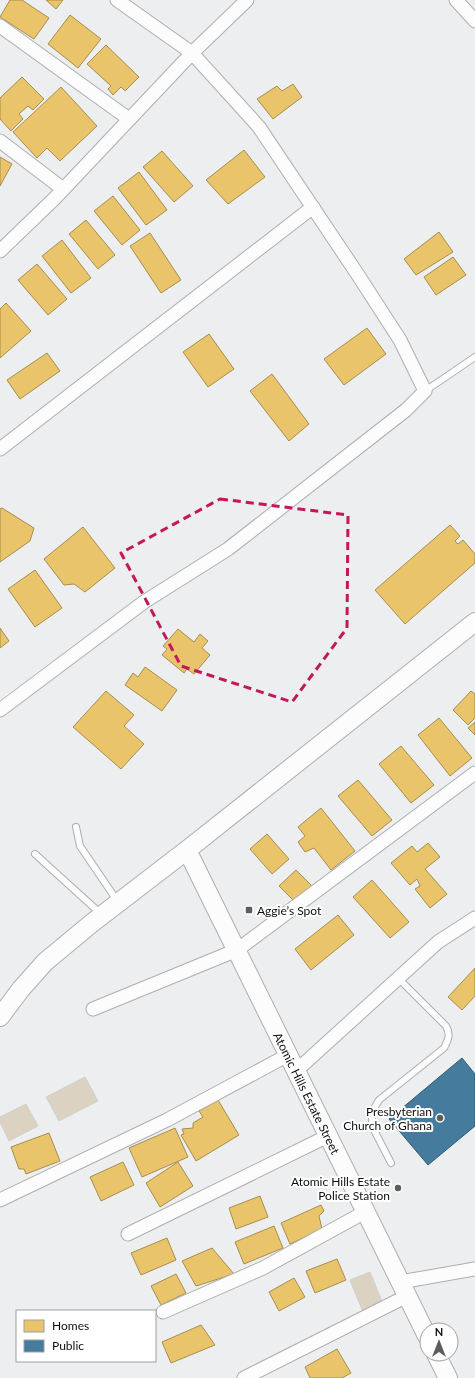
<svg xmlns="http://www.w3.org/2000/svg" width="475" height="1378" font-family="Lato,sans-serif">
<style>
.homes{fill:#e9c46a;stroke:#a78e4f}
.public{fill:#457b9d;stroke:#345b72}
.building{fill:#dcd2c2;stroke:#d0d0d0}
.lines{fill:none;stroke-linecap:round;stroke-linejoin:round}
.lane-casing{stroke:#adaeaf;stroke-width:8}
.street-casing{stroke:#adaeaf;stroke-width:15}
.secondary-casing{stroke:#adaeaf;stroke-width:20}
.lane{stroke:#fcfcfd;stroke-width:6}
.street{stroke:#fcfcfd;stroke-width:13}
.secondary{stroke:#fcfcfd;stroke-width:18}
.marked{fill:none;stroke:#c2185b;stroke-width:3;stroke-dasharray:8 5;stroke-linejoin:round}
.poi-dot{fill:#5c5d5d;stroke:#fff;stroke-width:1.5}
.labels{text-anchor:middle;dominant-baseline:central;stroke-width:4;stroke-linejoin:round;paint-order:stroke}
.poi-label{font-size:12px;fill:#0e0f0f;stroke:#fff;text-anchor:end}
.street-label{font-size:12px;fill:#0e0f0f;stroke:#fff}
</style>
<rect width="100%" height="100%" fill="#edeeef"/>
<g class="homes">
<path d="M10,0H22L49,18L34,39L0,17Z"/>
<path d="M46,0H63L56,9Z"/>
<path d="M70,15L101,39L78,68L48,44Z"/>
<path d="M106,45L139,77L125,91L121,87L113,95L108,89L111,86L87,64Z"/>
<path d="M22,77L44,99L33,110L28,106L19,114L23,119L11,131L0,119V98Z"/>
<path d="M293,84L302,97L273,119L257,99L277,86L282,91Z"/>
<path d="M61,87L97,126L60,161L47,148L37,158L13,132Z"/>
<path d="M244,150L265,177L228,204L206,180Z"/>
<path d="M162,151L193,186L174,202L143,167Z"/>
<path d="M0,157L12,164L0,186Z"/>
<path d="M139,172L167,210L146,225L118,188Z"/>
<path d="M113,196L140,230L122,245L94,211Z"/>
<path d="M86,220L115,255L98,269L69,234Z"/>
<path d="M439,232L453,252L416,275L404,259Z"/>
<path d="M150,233L181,280L161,293L130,246Z"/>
<path d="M62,240L91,278L71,293L42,256Z"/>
<path d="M453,257L466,275L436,295L424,277Z"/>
<path d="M37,264L67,299L48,315L18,280Z"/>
<path d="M6,303L31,331L0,358V309Z"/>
<path d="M367,328L386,354L344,385L324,359Z"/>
<path d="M209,334L234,369L208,387L183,352Z"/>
<path d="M47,353L60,371L20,399L7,380Z"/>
<path d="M272,374L309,424L289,441L250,391Z"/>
<path d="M2,508L34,528L30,541L0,562V509Z"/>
<path d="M450,525L460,536L455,541L458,544L463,540L475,554V563L405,624L375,590Z"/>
<path d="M83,527L115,568L85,592L74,584L64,585L44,559Z"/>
<path d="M35,570L62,608L35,627L8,589Z"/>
<path d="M0,628L9,641L0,648Z"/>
<path d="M178,629L194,642L200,634L208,641L202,648L210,655L194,674L187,669L184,673L162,655L167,649L163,646Z"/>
<path d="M145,667L177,690L162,711L125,685L133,673L138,677Z"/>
<path d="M106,691L134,715L124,726L144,744L121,769L73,727Z"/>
<path d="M471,691L475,694V718L468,725L453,710Z"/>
<path d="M439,718L472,758L450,776L418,735Z"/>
<path d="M475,722V735L468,728Z"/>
<path d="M401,746L434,785L411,803L379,764Z"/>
<path d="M358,780L392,820L372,836L338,796Z"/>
<path d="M321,808L355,851L331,870L314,848L305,852L298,842L305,836L298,827Z"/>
<path d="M267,834L289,859L272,874L250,849Z"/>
<path d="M428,843L440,857L425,869L447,894L430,908L415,889L420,886L417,879L410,885L391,863L412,846L417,852Z"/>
<path d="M296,870L312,886L295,902L279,886Z"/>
<path d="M372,880L409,922L390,938L353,897Z"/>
<path d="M338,915L354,935L311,970L295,949Z"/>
<path d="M475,968V996L462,1010L448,997Z"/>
<path d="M218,1100L239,1135L196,1161L181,1135L184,1134L182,1129L193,1128V1123L203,1117L199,1111Z"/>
<path d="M175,1128L188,1157L142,1177L129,1148Z"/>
<path d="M49,1133L60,1161L26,1174L24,1169H19L11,1147Z"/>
<path d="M123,1162L134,1185L101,1201L90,1177Z"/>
<path d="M178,1162L193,1186L160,1207L146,1183Z"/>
<path d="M260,1196L268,1217L236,1229L229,1208Z"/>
<path d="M321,1205L324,1211L319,1216L322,1229L290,1244L281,1223Z"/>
<path d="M274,1226L283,1248L244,1264L235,1242Z"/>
<path d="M167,1238L176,1260L141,1275L131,1253Z"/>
<path d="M212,1248L234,1274L196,1286L182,1261Z"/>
<path d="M337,1259L346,1280L315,1293L306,1271Z"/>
<path d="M176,1274L186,1293L161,1305L151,1286Z"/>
<path d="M294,1278L305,1297L279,1311L269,1292Z"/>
<path d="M201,1325L215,1345L171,1363L162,1342Z"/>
<path d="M337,1349L351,1373L342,1378H310L305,1367Z"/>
</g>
<path class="public" d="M462,1058L475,1074V1126L428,1165L389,1119Z"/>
<g class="building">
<path d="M85,1077L98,1101L59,1121L46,1097Z"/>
<path d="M26,1104L38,1126L9,1141L0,1122V1117Z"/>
<path d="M370,1272L383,1304L363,1312L350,1280Z"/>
</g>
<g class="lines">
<g class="lane-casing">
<g id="lane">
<path d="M425,391L475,357"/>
<path d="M76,827L80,846L118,902"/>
<path d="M35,854L100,913"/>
<path d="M391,1163L372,1126V1112L379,1100L444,1048C448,1040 451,1035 446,1026L398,978"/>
</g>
</g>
<g class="street-casing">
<g id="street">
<path d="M456,0L475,21"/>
<path d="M0,26L129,119"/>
<path d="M0,141L63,189"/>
<path d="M0,251L55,198L192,53L247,0"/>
<path d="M0,449L313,207"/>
<path d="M0,710L144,602L228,549L406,410L425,391L400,340L358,275L259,127L192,53L117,0"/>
<path d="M93,1009L237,950L475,773"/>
<path d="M296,1071L438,942L475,918"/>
<path d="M0,1200L167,1120L288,1055"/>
<path d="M128,1234L328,1136"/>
<path d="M400,1282L475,1269"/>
<path d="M163,1312L263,1268L365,1212"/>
<path d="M244,1378L407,1296"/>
</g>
</g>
<g class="secondary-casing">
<g id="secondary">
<path id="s1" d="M187,850L427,1336"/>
<path d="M0,1017L21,989L45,962L92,923L187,850L475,622"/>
<path d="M436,1354L448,1378"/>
</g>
</g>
<use href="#lane" class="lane"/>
<use href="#street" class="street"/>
<use href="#secondary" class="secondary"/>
</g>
<path class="marked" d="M220,499L348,515L347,628L292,702L181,666L121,553Z"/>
<g class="poi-dot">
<rect x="245" y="906" width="8" height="8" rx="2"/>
<circle cx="440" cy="1118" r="4"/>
<circle cx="398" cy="1188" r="4"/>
</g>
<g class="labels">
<g class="poi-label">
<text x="257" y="910" text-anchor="start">Aggie’s Spot</text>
<text x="432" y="1111">Presbyterian<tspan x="432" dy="14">Church of Ghana</tspan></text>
<text x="390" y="1181">Atomic Hills Estate<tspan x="390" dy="14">Police Station</tspan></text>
</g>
<g class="street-label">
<text stroke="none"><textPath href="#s1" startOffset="271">Atomic Hills Estate Street</textPath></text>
</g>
</g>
<rect x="16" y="1310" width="140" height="52" fill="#ffffff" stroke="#9f9f9f"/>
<rect x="24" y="1320" width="20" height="12" fill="#e9c46a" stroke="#9f9f9f"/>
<text x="52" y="1330" font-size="12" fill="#0e0f0f">Homes</text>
<rect x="24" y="1340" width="20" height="12" fill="#457b9d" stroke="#9f9f9f"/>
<text x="52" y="1350" font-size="12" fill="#0e0f0f">Public</text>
<g transform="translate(439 1342)"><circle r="19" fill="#ffffff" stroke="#9f9f9f"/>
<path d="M0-3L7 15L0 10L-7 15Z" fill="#5c5d5d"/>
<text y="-6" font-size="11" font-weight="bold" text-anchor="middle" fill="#0e0f0f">N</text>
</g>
</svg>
